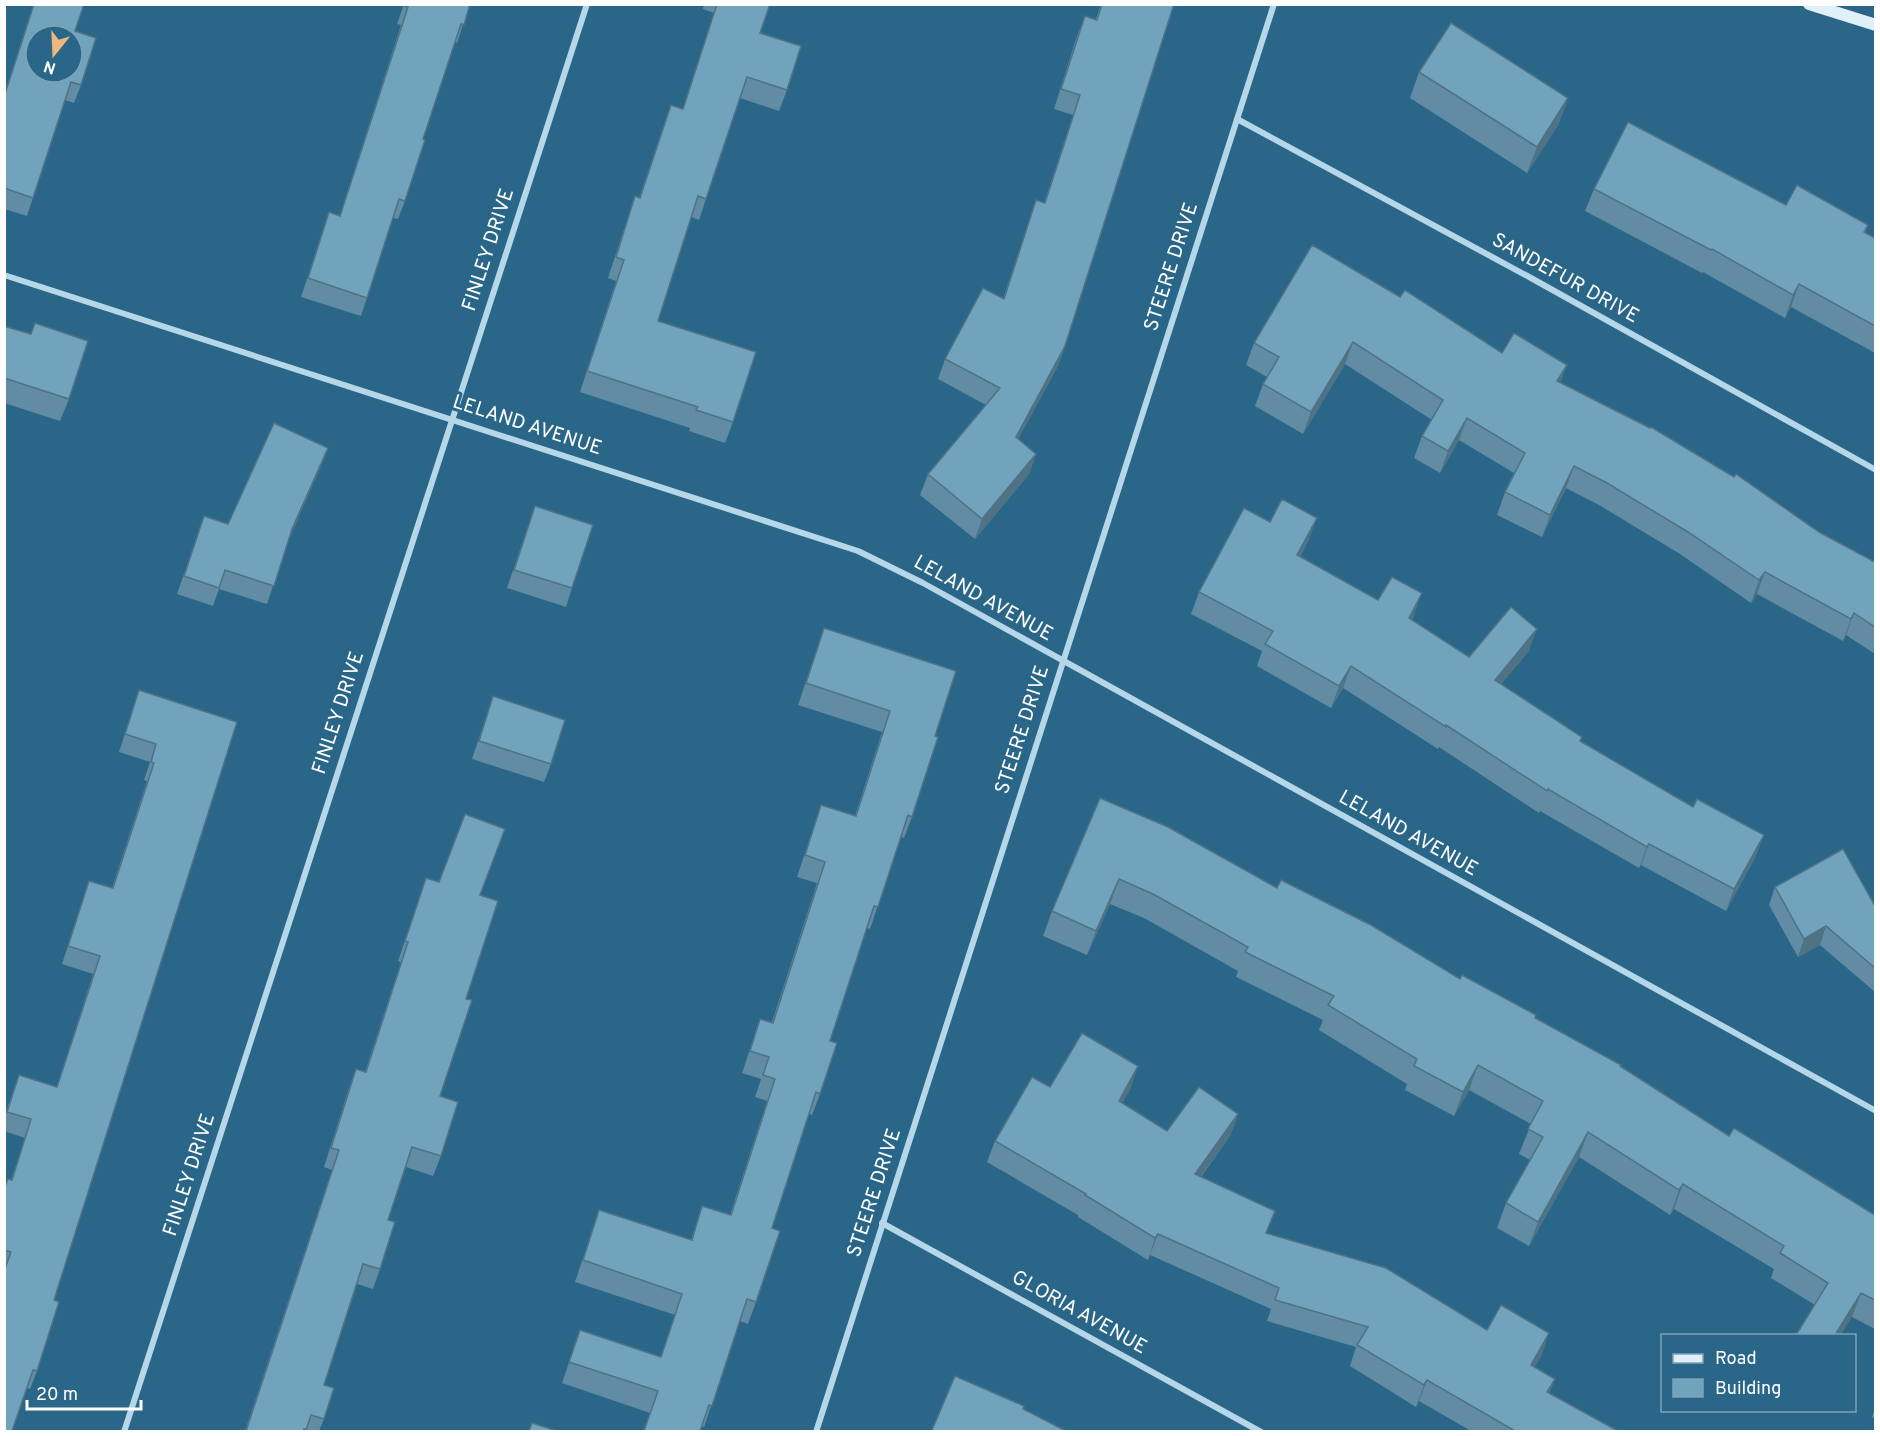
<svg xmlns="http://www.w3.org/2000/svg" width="1880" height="1436" font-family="Overpass,sans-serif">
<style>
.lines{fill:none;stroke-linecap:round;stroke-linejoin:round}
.street{stroke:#b6d7e8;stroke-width:6}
.secondary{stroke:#e0eff8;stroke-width:12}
.wall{fill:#618ca3}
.shaded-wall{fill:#4f7284}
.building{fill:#71a3bd;stroke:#4f7284;stroke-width:1.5;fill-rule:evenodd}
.labels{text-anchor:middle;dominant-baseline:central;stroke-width:6;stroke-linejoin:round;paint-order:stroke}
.street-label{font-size:20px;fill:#fff;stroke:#296688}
</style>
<rect width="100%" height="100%" fill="#296688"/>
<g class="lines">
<g class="street">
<path d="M1237,119L1531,278L1876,470"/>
<path d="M4,275L858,551L923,583L1876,1111"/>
<path d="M882,1223L1261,1432"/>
<path d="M124,1432L587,4"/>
<path d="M816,1432L1274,4"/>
</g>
<path class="secondary" d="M1809,4L1876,25"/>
</g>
<g class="wall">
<path d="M34,4H84L75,31L81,85L74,103L65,100L27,216L4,209V95Z"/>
<path d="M404,4H470L457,43L455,42L423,139L405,201L398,219L393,218L361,316L301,297L329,212L340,215L401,25L397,24Z"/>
<path d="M704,4H770L760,33L787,90L779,111L740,98L699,220L691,217L658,321L733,422L725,443L689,431L690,428L580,392L616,281L608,278L628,217L635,196L639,198L671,105L683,109L714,13L703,9Z"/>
<path d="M1101,4H1174L1065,346L1058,366L1018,439L1036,454L1029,474L975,539L920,495L928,474L986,405L938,379L945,359L1003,299L1036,200L1044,203L1073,115L1054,109L1077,36L1085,16L1096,19Z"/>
<path d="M1419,72L1568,98L1558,125L1527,173L1410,98Z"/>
<path d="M1594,189L1786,205L1868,225L1865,233L1875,238V353L1791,307L1785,318L1703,272L1702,273L1585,211Z"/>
<path d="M1400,297L1502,353L1560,383L1819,532L1875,562V654L1846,635L1843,641L1757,594L1751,603L1680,554L1599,505L1566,488L1542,537L1497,515L1505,492L1514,473L1459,440L1440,473L1414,458L1422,436L1432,420L1345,364L1303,434L1255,406L1263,384L1267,377L1246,365L1254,343Z"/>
<path d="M4,326L69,399L60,421L4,403Z"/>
<path d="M321,466L288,541L267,604L219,589L213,606L177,594L204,516L228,524Z"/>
<path d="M535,506L572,588L566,607L507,588Z"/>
<path d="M1270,522L1309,539L1300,557L1378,600L1414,615L1412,620L1469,657L1529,651L1501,684L1581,742L1756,856L1726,911L1641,865L1639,868L1540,811L1539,813L1439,747L1438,749L1343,688L1331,708L1257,666L1262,651L1191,614L1199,592Z"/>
<path d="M824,628L935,736L912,817L904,838L901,837L870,929L867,928L830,1041L820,1094L812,1115L809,1114L772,1228L756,1302L748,1324L740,1321L704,1427L701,1426L700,1431H643L650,1413L562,1383L580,1330L661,1357L675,1315L575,1282L599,1210L691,1240L702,1206L730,1215L767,1101L755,1097L761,1079L742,1073L760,1019L772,1022L817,883L797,877L821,805L855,816L882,732L798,705Z"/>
<path d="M139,690L237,722L54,1300L37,1371L30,1389L26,1388L4,1431V1188L11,1180L25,1138L4,1131V1117L19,1075L57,1087L93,974L62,964L89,881L112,888L147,781L144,780L150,762L119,752Z"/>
<path d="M493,696L551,764L544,782L472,759Z"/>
<path d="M1100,798L1277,888L1460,979L1536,1015L1535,1019L1620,1066L1729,1136L1875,1215V1329L1852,1317L1815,1305L1771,1278L1774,1269L1674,1209L1670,1215L1579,1157L1529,1246L1497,1228L1506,1203L1530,1160L1519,1154L1531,1124L1469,1090L1454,1116L1405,1090L1407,1084L1319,1030L1323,1020L1236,977L1238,971L1144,918L1110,904L1087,955L1043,936L1052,911Z"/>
<path d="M426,878L480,895L466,999L440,1096L441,1156L433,1176L406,1167L388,1220L380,1269L373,1289L357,1284L324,1385V1419L319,1431H245L332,1170L324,1167L349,1088L356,1069L365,1072L401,962L398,961Z"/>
<path d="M1775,887L1875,906V992L1820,945L1798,957L1769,905Z"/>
<path d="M1050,1087L1131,1088L1122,1103L1167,1131L1238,1114L1230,1136L1201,1177L1267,1233L1487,1330L1542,1355L1534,1367L1549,1394L1618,1431H1471L1419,1401L1416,1407L1350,1366L1356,1347L1267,1321L1271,1309L1150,1255L1148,1260L1078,1217V1215L987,1162L995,1141Z"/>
<path d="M1875,1407V1419L1872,1417Z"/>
</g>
<g class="shaded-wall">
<path d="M1568,98L1558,125L1527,173L1537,147Z"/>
<path d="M1799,284L1791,307L1785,318L1793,295Z"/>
<path d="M1353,342L1345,364L1303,434L1311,412Z"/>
<path d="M1065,346L1058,366L1008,457L1016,437Z"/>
<path d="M1567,365L1559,387L1557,381Z"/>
<path d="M1467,418L1459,440L1440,473L1448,451Z"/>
<path d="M328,448L321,466L286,547L292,529Z"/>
<path d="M1036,454L1029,474L975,539L982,519Z"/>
<path d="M1574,466L1566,488L1542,537L1550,515Z"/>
<path d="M1317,518L1309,539L1289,577L1297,555Z"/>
<path d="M1765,572L1757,594L1751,603L1759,580Z"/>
<path d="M1422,593L1414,615L1401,640L1409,618Z"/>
<path d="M1854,613L1846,635L1843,641L1851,619Z"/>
<path d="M1537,629L1529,651L1487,701L1495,680Z"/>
<path d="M1351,666L1343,688L1331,708L1339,686Z"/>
<path d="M1764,835L1756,856L1726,911L1734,889Z"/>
<path d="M1649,844L1641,865L1639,868L1647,847Z"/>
<path d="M1119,879L1110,904L1087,955L1096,931Z"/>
<path d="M1826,926L1820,945L1798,957L1804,939Z"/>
<path d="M1478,1065L1469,1090L1454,1116L1463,1092Z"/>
<path d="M1138,1066L1131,1088L1111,1122L1119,1101Z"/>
<path d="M1238,1114L1230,1136L1187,1195L1195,1174Z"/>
<path d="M1588,1132L1579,1157L1529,1246L1538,1222Z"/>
<path d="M1683,1184L1674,1209L1670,1215L1679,1190Z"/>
<path d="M1158,1234L1150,1255L1148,1260L1155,1238Z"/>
<path d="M1861,1293L1852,1317L1841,1335H1835Z"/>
<path d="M1549,1333L1542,1355L1523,1386L1531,1365Z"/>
<path d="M1555,1379L1547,1400V1392Z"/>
<path d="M1427,1380L1419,1401L1416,1407L1424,1385Z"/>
</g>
<g class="building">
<path d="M34,4H84L75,31L96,38L81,85L71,82L33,198L4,188V97ZM36,36H72V72H36Z"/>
<path d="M404,4H470L464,25L461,24L423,139L425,140L405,201L399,199L367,298L308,278L329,212L340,216L408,7L404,6Z"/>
<path d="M717,4H770L760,33L801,46L787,90L747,77L706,199L698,196L658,321L756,352L733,422L696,410L698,407L587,371L624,260L616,257L635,196L640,198L671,105L683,109Z"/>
<path d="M1102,4H1174L1065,346L1016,437L1036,454L982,519L928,474L1000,388L945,359L983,288L1004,299L1036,200L1045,203L1080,95L1061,89L1085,16L1097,20Z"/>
<path d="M1451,23L1568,98L1537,147L1419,72Z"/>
<path d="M1628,122L1786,205L1797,185L1868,225L1864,232L1875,238V326L1799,284L1793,295L1712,249L1711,250L1594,189Z"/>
<path d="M1312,245L1400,297L1405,290L1502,353L1514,333L1567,365L1557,381L1650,428L1651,427L1734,477L1736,474L1819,532L1875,562V627L1854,613L1851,619L1765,572L1759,580L1688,532L1607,483L1574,466L1550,515L1505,492L1525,453L1467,418L1448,451L1422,436L1443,400L1353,342L1311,412L1263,384L1279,357L1254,343Z"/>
<path d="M35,323L88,341L69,399L4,378V326L31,334Z"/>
<path d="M274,423L328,448L292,529L274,586L225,570L219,588L184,576L204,516L228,524Z"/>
<path d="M1282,499L1317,518L1297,555L1378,600L1392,577L1422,593L1409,618L1469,657L1511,607L1537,629L1495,680L1582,737L1580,741L1693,807L1697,799L1764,835L1734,889L1649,844L1647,847L1548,789L1547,791L1446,725V727L1351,666L1339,686L1265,644L1273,631L1199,592L1244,508L1270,522Z"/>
<path d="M535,506L593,525L572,588L514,570Z"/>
<path d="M824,628L956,671L935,736L938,737L912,817L908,815L878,907L874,906L830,1041L837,1043L820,1094L816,1092L772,1228L780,1231L756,1302L747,1299L712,1406L709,1405L700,1431H644L658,1391L569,1362L580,1330L661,1357L682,1294L583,1260L599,1210L692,1240L702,1206L731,1215L775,1079L763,1075L769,1057L750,1051L760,1019L773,1023L825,862L805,855L821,805L856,816L890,711L806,683Z"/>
<path d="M139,690L237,722L54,1300L59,1302L37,1371L33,1370L12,1431H4V1271L11,1252L4,1250V1189L8,1179L12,1180L31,1119L7,1112L19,1075L57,1087L100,956L68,946L89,881L113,888L154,763L151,762L156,744L125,734Z"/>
<path d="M493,696L565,720L551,764L479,741Z"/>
<path d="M1100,798L1168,827L1277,888L1281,880L1371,925L1460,979L1462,975L1536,1015L1535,1018L1621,1065L1620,1066L1729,1136L1734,1128L1875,1215V1300L1861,1293L1835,1335H1796L1828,1283L1780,1253L1784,1246L1683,1184L1679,1190L1588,1132L1538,1222L1506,1203L1543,1137L1528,1129L1543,1101L1478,1065L1463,1092L1414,1066L1417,1059L1328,1005L1334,996L1245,952L1248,947L1153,894L1119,879L1096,931L1052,911Z"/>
<path d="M465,814L505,829L480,895L498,901L466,999L472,1000L440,1096L458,1102L441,1156L412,1147L388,1220L395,1222L380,1269L363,1264L324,1385L334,1388L324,1419L311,1415L306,1430L304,1429L303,1431H246L339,1150L331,1148L356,1069L366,1072L408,942L405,941L426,878L439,882Z"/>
<path d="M1843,849L1875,906V968L1826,926L1804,939L1775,887Z"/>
<path d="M1082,1033L1138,1066L1119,1101L1167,1131L1199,1087L1238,1114L1195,1174L1275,1211L1266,1233L1386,1268L1487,1330L1501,1305L1549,1333L1531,1365L1555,1379L1547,1392L1618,1431H1515L1427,1380L1424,1385L1357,1345L1368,1327L1275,1300L1279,1288L1158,1234L1155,1238L1085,1195L1086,1194L995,1141L1032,1077L1050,1087Z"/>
<path d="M955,1376L1024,1406L1023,1409L1066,1431H934L932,1430Z"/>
<path d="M532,1423L557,1431H529Z"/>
</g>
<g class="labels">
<g class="street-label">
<text transform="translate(489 250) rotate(-72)">FINLEY DRIVE</text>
<text transform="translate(1172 267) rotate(-72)">STEERE DRIVE</text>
<text transform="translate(1565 279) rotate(29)">SANDEFUR DRIVE</text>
<text transform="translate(527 426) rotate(18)">LELAND AVENUE</text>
<text transform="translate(983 599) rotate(29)">LELAND AVENUE</text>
<text transform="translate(339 713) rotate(-72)">FINLEY DRIVE</text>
<text transform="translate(1023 730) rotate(-72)">STEERE DRIVE</text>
<text transform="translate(1408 834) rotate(29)">LELAND AVENUE</text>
<text transform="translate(190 1175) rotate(-72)">FINLEY DRIVE</text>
<text transform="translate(875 1193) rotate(-72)">STEERE DRIVE</text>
<text transform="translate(1079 1313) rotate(29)">GLORIA AVENUE</text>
</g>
</g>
<rect width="1880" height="1436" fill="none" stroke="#ffffff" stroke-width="12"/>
<rect x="1661" y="1334" width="195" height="78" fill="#296688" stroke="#7fa3b8" stroke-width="1.5"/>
<rect x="1673" y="1354" width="30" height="9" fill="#e0eff8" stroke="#7fa3b8" stroke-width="1.5"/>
<text x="1715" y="1364" font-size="18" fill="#ffffff">Road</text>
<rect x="1673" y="1379" width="30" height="18" fill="#71a3bd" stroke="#7fa3b8" stroke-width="1.5"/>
<text x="1715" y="1394" font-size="18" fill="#ffffff">Building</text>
<g transform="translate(54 54) rotate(198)"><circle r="28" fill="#296688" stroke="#7fa3b8" stroke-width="1.5"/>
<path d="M0-4.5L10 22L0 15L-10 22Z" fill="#efb77d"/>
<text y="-9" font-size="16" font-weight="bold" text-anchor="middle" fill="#ffffff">N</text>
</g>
<path d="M27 1400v9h114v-9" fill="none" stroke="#ffffff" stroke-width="3"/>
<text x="36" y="1400" font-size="18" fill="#ffffff" stroke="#296688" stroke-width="4.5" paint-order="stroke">20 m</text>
</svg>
